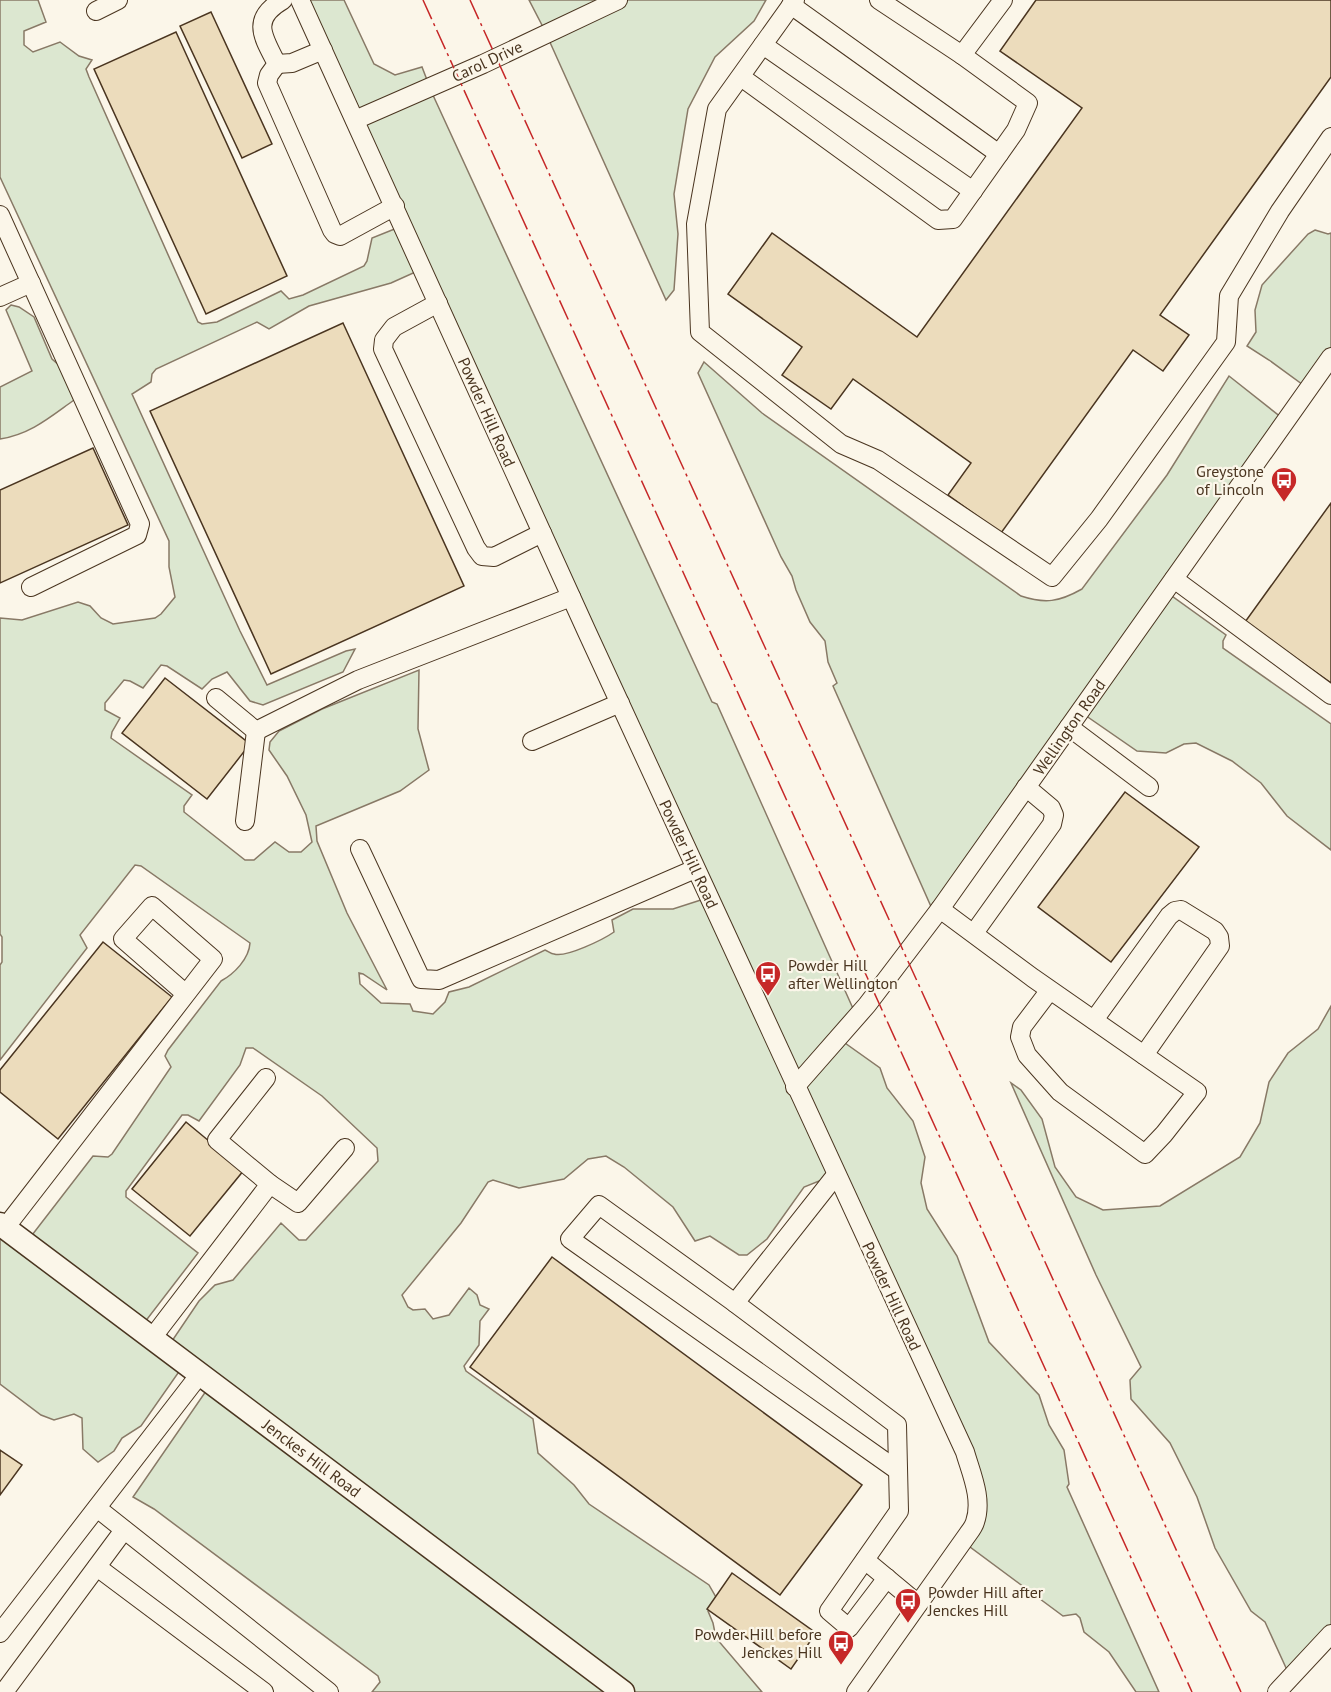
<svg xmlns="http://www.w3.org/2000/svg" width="1331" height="1692" font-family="'PT Sans',sans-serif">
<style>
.green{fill:#dce7d0;stroke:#887966;stroke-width:1.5;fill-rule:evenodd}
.building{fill:#ecdcbc;stroke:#4a3520;stroke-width:1.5}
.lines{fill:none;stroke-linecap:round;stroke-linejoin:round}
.minor-casing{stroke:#4a3520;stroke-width:20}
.major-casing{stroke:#4a3520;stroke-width:25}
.minor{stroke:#fbf6e9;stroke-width:18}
.major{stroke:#fbf6e9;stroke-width:22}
.power{stroke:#c62828;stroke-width:1.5;stroke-dasharray:21 4.5 3 4.5;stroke-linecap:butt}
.labels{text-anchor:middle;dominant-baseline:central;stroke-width:4.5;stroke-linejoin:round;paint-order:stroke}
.street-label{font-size:16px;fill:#4a3520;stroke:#fbf6e9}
.poi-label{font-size:16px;fill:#4a3520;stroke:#fbf6e9;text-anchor:end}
</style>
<rect width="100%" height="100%" fill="#fbf6e9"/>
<g class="green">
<path d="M0,0H38L46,22L24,31V45L33,52L60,42L79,56L92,60L86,69L89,77L198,322L202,324L217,322L281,291L289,299L303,295L364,266L367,261L372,238L402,226L300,0H344L374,64L395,75L422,67L432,93L712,702L717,704L855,1013L845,1043L880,1068L887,1088L913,1121L925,1157L921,1183L927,1209L957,1256L989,1342L1039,1395L1049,1425L1064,1450L1069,1484L1067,1487L1159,1692H1136L1109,1652L1084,1632L1080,1618L1076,1614L1063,1616L962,1541L974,1522L963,1447L834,1175L804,1187L767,1239L747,1255H739L710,1236L695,1241L673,1207L624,1167L606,1156L588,1159L564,1179L519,1188L493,1180L488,1182L461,1223L402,1295L408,1307L413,1310L425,1309L433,1319L449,1315L469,1288L477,1295L480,1305L489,1309L480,1321L479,1345L464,1366L466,1371L533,1419L538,1453L574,1485L589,1504L709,1585L717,1599L708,1611L713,1623L716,1638L762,1692H372L380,1682L378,1676L154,1509L133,1497L213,1381L185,1363L141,1426L122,1438L114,1451L98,1462L83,1449L82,1418L74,1414L54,1420L41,1415L0,1384V1222L29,1239L93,1156L108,1157L112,1154L171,1067L165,1056L168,1050L221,981C234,974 249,959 250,943L141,866L135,865L80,935L87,948L0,1060V965L2,962V937L0,934V618L22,620L78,602L90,606L101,618L113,624L155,618L161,614L175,597L169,567V541L0,177ZM422,269L707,898L673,909H633L612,920L614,932C604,939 566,958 554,954C551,954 548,951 545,950L469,987L449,992L445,1002L433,1014L413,1011L410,1004L381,1003L360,984L359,973L363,974L387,990L347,913L317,841L316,826L400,791L429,770L418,729L419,670L322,709L279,731L270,742L269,750L287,776L306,815L312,842L301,852H289L275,842L254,860H245L184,812V806L192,795L111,738L112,732L120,718L105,710V703L124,680L130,681L143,688L161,665L167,666L202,689L212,679L227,672L250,701L263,705L343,672L355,649L346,651L267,685L240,631L132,394L151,382L152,374L156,369L257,322L269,329L309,306L391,283ZM246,1048H253L322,1096L377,1148L378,1161L306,1240H299L281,1223L233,1280L215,1285L199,1301L170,1344L141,1327L198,1253L126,1197V1191L182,1115H188L199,1121L240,1065Z"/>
<path d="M529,0H766L754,21L715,57L688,109L674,194L678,234L674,290L666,300L544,29Z"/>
<path d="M1315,230L1328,234L1331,233V355L1306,387L1269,360L1247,346L1256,332L1255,310L1262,285L1308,234Z"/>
<path d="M11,305L19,307L34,317L52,359L60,366L74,400C50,417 31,434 0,439V387L32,371L6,310Z"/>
<path d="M704,362L762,413L1021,596C1045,604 1059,602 1082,589L1167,475L1229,376L1282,418L1165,591L1226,635L1223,641V648L1331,724V850L1287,816L1261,783L1232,761L1196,743L1184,744L1166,753L1137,751L1079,711L933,911L833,686L837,683L828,662L825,641L810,622L796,590L792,576L781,557L698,373Z"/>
<path d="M1331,1006V1643L1287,1670L1265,1622L1251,1611L1215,1548L1197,1497L1170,1443L1131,1399L1130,1380L1141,1367L1096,1275L1011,1083L1021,1090L1042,1119L1055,1167L1076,1197L1103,1210L1160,1206L1240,1157L1260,1123L1269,1082L1288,1053L1318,1029Z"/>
</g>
<g class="building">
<path d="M1036,0H1331V77L1160,315L1189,335L1163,371L1133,350L1001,533L948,495L971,463L853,379L831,409L782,375L802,347L728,294L772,233L917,337L1082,108L1000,51Z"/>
<path d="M211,12L272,144L242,158L180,26Z"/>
<path d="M176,32L287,276L206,314L94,69Z"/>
<path d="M343,323L464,586L271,674L150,411Z"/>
<path d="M93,448L128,525L0,583V490Z"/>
<path d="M1331,503V683L1245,622Z"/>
<path d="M165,678L250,744L207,799L122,733Z"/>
<path d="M1125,792L1199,847L1111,962L1038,907Z"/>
<path d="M103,942L172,997L58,1139L0,1092V1070Z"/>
<path d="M186,1122L244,1170L190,1236L132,1189Z"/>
<path d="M552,1257L862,1485L780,1595L470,1367Z"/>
<path d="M0,1450L22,1465L0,1495Z"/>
<path d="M732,1573L816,1633L791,1669L707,1609Z"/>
</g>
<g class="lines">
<g class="minor-casing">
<g id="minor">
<path d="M283,0C250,19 263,37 277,64L269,75L267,83L332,230L335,234L340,236L395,206"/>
<path d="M300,0L587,632L965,1452C971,1473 983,1499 975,1522C974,1526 971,1530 968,1534L856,1692"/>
<path d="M795,0L717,109L696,224L700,332L841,444L878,460L1052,577L1099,519L1226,342L1229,296L1280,211L1331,137"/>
<path d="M791,5L999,154"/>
<path d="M96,11L118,0"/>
<path d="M763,45L973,191"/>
<path d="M962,55L1003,0"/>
<path d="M277,64L292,63L323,50"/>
<path d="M741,77L938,220L953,219L1016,130L1028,103L962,55L879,0"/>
<path d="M355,120L483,64L618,0"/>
<path d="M0,215L140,524L137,535L31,587"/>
<path d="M0,297L31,283"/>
<path d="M438,303L394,327L384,340L383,349L476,548L482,556L494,557L542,533"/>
<path d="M1174,579L1331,695"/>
<path d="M216,698L256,731L358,680L571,597"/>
<path d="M1069,727L1149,787"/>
<path d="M532,741L620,703"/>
<path d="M245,821L256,731"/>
<path d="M360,849L421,979L439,980L695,869"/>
<path d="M940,909L1033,978L1197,1092L1164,1134L1145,1154L1060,1092L1027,1055L1020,1037L1022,1027L1050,990"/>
<path d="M974,933L1052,824L1054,815L1051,808L1026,787"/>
<path d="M1094,1020L1169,916L1175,911L1181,910L1215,931L1219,937L1220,946L1144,1055"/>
<path d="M795,1087L867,1005L940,909L1331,357"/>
<path d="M836,1175L735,1303L599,1205L570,1239L897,1470"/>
<path d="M270,1184L298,1203L345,1148"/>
<path d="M5,1228L186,994L213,959L152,906L123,939L186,994"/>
<path d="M735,1303L897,1425L899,1511L829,1611L849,1628L887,1578"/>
<path d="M152,1338L270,1184L217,1140L266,1078"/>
<path d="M97,1508L329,1692"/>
<path d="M865,1560L918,1604"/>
<path d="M97,1567L264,1692"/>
<path d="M0,1633L200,1374"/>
<path d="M4,1692L124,1530"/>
<path d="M1277,1692L1331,1634"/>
</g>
</g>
<g class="major-casing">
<path id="major" d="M0,1224L623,1692"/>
</g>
<use href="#minor" class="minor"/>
<use href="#major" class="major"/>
<g class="power">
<path d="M423,0L1192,1692"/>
<path d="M470,0L1241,1692"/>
</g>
</g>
<defs>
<g id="bus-pin" transform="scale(1.35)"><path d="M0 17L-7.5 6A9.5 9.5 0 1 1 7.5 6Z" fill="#c62828" stroke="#fbf6e9"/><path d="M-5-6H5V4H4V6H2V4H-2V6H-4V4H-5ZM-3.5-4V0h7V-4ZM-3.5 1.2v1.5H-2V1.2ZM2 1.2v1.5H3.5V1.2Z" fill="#fff"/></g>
</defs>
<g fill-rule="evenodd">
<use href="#bus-pin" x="1284" y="480"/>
<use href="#bus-pin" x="768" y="974"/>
<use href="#bus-pin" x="908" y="1601"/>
<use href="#bus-pin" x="841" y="1643"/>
</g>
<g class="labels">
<g class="street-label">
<text transform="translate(487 61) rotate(-25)">Carol Drive</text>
<text transform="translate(487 412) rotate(66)">Powder Hill Road</text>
<text transform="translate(1069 727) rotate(-55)">Wellington Road</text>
<text transform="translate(689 854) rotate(65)">Powder Hill Road</text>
<text transform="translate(892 1296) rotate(65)">Powder Hill Road</text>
<text transform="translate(312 1458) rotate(37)">Jenckes Hill Road</text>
</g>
<g class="poi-label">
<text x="1264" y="471">Greystone<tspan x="1264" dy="18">of Lincoln</tspan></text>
<text x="788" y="965" text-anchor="start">Powder Hill<tspan x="788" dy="18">after Wellington</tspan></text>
<text x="928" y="1592" text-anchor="start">Powder Hill after<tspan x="928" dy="18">Jenckes Hill</tspan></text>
<text x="822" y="1634">Powder Hill before<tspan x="822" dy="18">Jenckes Hill</tspan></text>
</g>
</g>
</svg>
